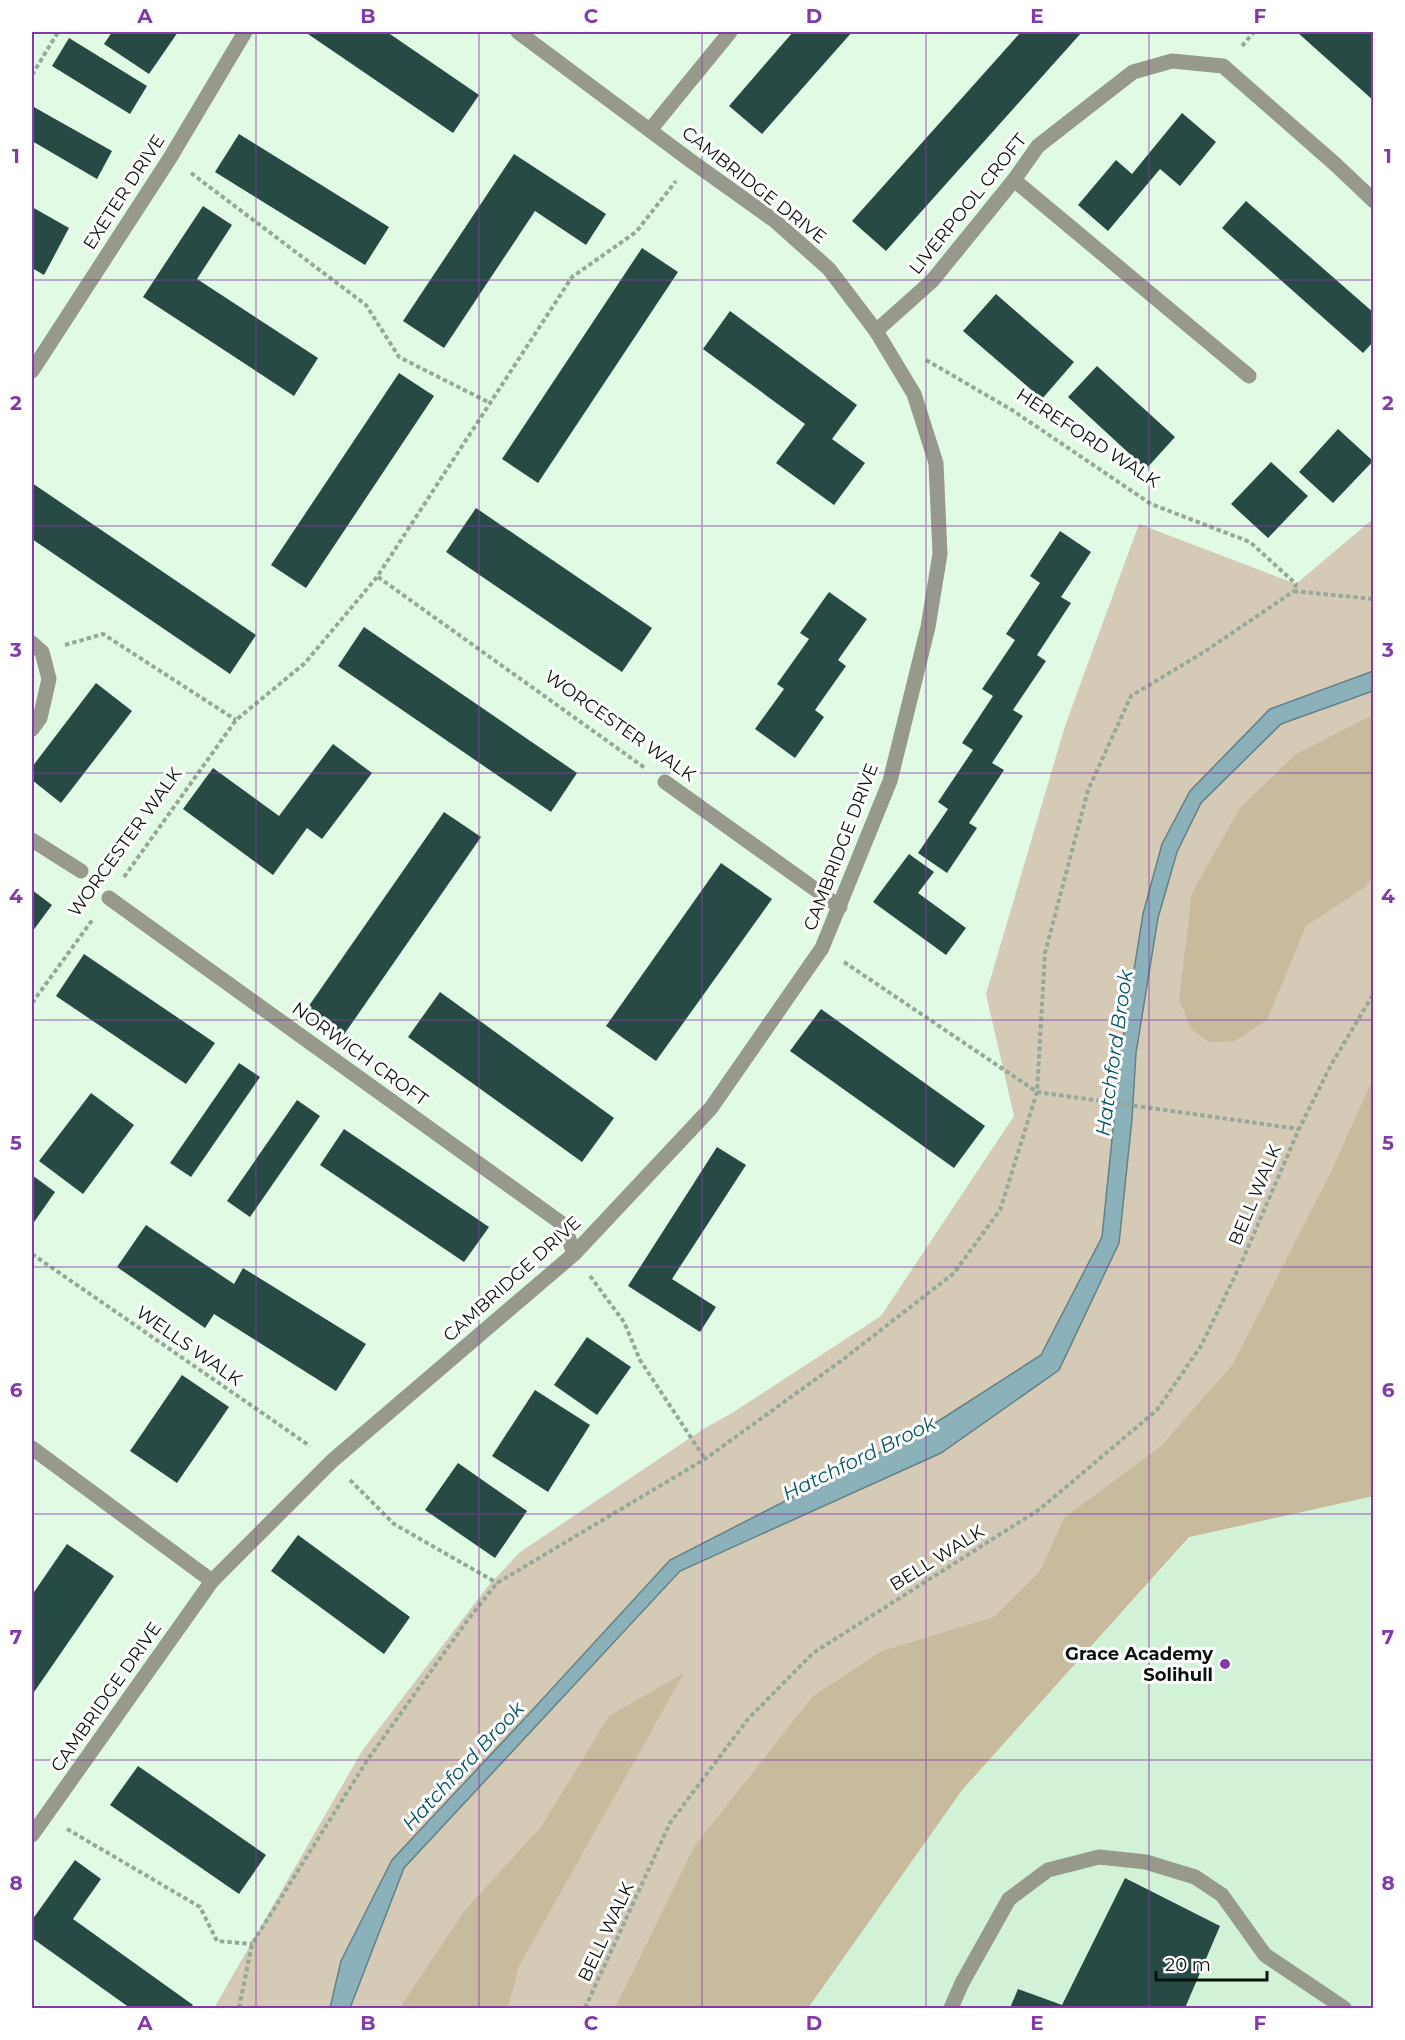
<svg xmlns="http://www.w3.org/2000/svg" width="1405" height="2040" font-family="Montserrat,sans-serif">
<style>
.built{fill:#d2f2d7}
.green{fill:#d4cab6}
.forest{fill:#c8ba9d}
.water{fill:#8bb1ba;stroke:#648186;stroke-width:1.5}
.building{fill:#274a44}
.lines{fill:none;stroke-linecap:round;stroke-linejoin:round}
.path{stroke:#96a998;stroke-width:4;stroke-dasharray:4.5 3;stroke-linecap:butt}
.lane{stroke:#96998c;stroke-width:15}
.street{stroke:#96998c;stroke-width:15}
.grid{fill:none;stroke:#853aac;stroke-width:1.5;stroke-opacity:0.55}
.poi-dot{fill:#853aac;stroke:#fff;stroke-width:2}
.labels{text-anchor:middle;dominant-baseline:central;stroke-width:6;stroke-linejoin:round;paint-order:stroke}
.street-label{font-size:18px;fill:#09120b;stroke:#fff}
.poi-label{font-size:18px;font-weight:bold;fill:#09120b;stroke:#fff;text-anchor:end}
.water-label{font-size:20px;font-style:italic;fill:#035665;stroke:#fff}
.neatline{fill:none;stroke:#853aac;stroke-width:2}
.grid-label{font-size:20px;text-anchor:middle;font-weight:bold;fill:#853aac}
</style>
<rect width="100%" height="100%" fill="#e1fae4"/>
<path class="built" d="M1373,1496V2008H808L962,1790L1190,1537Z"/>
<path class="green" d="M1373,519V1496L1189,1537L962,1790L808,2008H214L362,1751L488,1586L520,1552L705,1428L732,1413L881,1316L1014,1116L986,994L1065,726L1139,524L1296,584Z"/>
<g class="forest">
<path d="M1373,715V878L1365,887L1306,926L1267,1020L1235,1041L1209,1042L1191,1029L1179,999L1192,893L1240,808L1296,754Z"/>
<path d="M1373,1079V1496L1189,1537L962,1790L808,2008H615L694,1847L813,1696L882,1651L994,1617L1040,1571L1064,1518L1161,1446L1233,1364L1329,1176Z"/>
<path d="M684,1673L518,1968L508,2008H402L403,2003L465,1910L541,1827L609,1716Z"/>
</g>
<path class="water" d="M1373,671V691L1281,724L1201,803L1177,852L1158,918L1136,1053L1132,1119L1119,1243L1059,1370L941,1453L680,1571L404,1868L350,2008H330L341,1961L392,1860L526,1717L670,1560L926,1429L1041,1355L1102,1237L1121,1051L1143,914L1162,844L1190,791L1270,709Z"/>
<g class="building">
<path d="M112,32H178L149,74L104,44Z"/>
<path d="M305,32H387L479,95L453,133Z"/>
<path d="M793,32H852L762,134L729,106Z"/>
<path d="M1021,32H1082L886,251L852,221Z"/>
<path d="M1297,32H1369L1374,35V101Z"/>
<path d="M69,38L147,86L130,114L52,66Z"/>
<path d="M32,106L112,151L97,179L32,141Z"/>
<path d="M1182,113L1216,142L1180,186L1160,169L1108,231L1078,205L1116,160L1132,174Z"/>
<path d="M239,134L389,227L365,265L215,172Z"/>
<path d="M514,154L606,214L586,245L535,211L444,348L403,321Z"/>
<path d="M1246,201L1374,313V341L1363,353L1222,228Z"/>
<path d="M203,206L232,225L197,279L318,358L294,396L143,297Z"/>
<path d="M32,207L69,228L44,275L32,268Z"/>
<path d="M642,248L678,272L538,483L502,459Z"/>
<path d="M996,294L1074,362L1042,399L963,331Z"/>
<path d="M730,311L857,405L832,439L865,463L834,505L776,463L805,424L703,349Z"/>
<path d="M1097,366L1175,437L1146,469L1068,397Z"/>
<path d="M399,373L434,396L306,588L271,565Z"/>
<path d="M1338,429L1373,461L1333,503L1299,472Z"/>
<path d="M1271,462L1308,496L1268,538L1231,504Z"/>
<path d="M32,483L256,635L230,674L32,539Z"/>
<path d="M476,508L652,628L622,672L446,552Z"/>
<path d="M1060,531L1091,552L1061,597L1071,603L1037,655L1046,661L1013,710L1023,716L992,763L1004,770L969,823L977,828L947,873L918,853L948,809L938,802L973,750L962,743L993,696L982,689L1015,640L1006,634L1040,583L1030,576Z"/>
<path d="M829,592L867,619L838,660L846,666L815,710L824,717L795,758L755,729L784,689L777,684L809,639L800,633Z"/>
<path d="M364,627L577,773L551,812L338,666Z"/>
<path d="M96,683L132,711L61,803L32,780V767Z"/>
<path d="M333,744L372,773L322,839L307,828L273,875L183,809L213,768L279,816Z"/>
<path d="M444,812L481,837L343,1036L306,1010Z"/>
<path d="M909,854L934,872L918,893L966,928L946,955L873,902Z"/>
<path d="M721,863L772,899L656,1061L606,1026Z"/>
<path d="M32,890L52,905L32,932Z"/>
<path d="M84,954L215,1043L186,1084L56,996Z"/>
<path d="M440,992L614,1118L582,1162L408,1037Z"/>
<path d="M821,1009L985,1126L954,1168L790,1051Z"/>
<path d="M239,1063L260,1077L191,1177L170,1163Z"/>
<path d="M91,1093L134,1125L83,1194L39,1161Z"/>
<path d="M297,1100L320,1116L250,1217L227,1201Z"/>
<path d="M344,1129L489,1227L464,1262L320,1165Z"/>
<path d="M717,1147L746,1165L672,1279L716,1307L700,1332L628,1286Z"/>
<path d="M32,1175L55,1192L32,1225Z"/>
<path d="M146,1225L234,1284L243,1268L366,1344L336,1391L214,1314L205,1328L117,1267Z"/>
<path d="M587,1337L631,1367L597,1415L554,1385Z"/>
<path d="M182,1375L229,1407L177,1483L130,1451Z"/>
<path d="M535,1390L590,1425L548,1492L492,1456Z"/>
<path d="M458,1463L527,1511L495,1558L425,1510Z"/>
<path d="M298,1535L410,1617L384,1654L271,1571Z"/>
<path d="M67,1544L114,1576L32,1695V1595Z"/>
<path d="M138,1766L266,1855L239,1894L110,1805Z"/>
<path d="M75,1860L101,1879L73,1919L193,2005L190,2008H130L32,1938V1920Z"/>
<path d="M1125,1878L1220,1926L1185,2008H1010L1018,1989L1062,2005Z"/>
</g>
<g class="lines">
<g class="path">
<path d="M1242,46L1254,32"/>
<path d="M32,75L58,32"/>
<path d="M191,173L366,305L399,357L490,403"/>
<path d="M926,360L1012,410L1151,504L1250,542L1296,584L1294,591L1374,599"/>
<path d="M378,577L645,768"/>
<path d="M65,645L103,634L236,720"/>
<path d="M124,877L236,720L305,663L377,577L572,277L636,232L676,181"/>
<path d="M844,962L1037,1092L1299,1129"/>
<path d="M32,1003L93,919"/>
<path d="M32,1254L310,1446"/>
<path d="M590,1276L624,1322L640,1360L705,1459"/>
<path d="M350,1480L394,1524L497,1583"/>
<path d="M67,1829L200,1907L217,1941L252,1944"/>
<path d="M239,2008L252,1944L368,1759L467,1621L497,1583L705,1459L845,1358L954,1273L1000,1210L1037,1092L1045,953L1088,790L1131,696L1204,652L1294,591"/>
<path d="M585,2008L670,1823L748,1719L813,1653L1040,1509L1157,1410L1201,1346L1243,1259L1299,1129L1331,1065L1374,993"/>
</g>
<g class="lane">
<path d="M1014,180L1249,376"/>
<path d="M32,840L81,871"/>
<path d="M951,2008L962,1983L1009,1899L1048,1870L1099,1857L1146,1862L1195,1877L1222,1895L1265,1955L1344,2008"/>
</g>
<g class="street">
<path d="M650,130L730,32"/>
<path d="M876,331L932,281L1014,180L1038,146L1133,72L1172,61L1223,66L1335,164L1374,201"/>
<path d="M32,371L170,158L245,32"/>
<path d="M32,643L42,652L49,679L40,718L32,729"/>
<path d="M665,782L840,907"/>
<path d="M109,898L564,1225L574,1254"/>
<path d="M32,1448L212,1581"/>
<path d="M32,1835L212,1581L332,1461L574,1254L711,1108L822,948L890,781L928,627L940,554L936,463L914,394L876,331L829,269L775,221L691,161L518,32"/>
</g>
</g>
<path class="grid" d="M256,32V2008M479,32V2008M702,32V2008M926,32V2008M1149,32V2008M32,280H1374M32,526H1374M32,773H1374M32,1020H1374M32,1267H1374M32,1514H1374M32,1760H1374"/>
<circle class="poi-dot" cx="1225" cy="1664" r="6"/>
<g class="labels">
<g class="street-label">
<text transform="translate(754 185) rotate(38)">CAMBRIDGE DRIVE</text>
<text transform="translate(124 192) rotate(-57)">EXETER DRIVE</text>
<text transform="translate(968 204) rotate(-51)">LIVERPOOL CROFT</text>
<text transform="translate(1088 438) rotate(33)">HEREFORD WALK</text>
<text transform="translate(620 726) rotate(35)">WORCESTER WALK</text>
<text transform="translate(125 842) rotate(-54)">WORCESTER WALK</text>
<text transform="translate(841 847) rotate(-69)">CAMBRIDGE DRIVE</text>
<text transform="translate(360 1054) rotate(36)">NORWICH CROFT</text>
<text transform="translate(1255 1195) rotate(-67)">BELL WALK</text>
<text transform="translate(512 1279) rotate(-42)">CAMBRIDGE DRIVE</text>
<text transform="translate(189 1346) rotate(35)">WELLS WALK</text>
<text transform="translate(937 1558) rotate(-32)">BELL WALK</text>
<text transform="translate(106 1697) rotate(-55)">CAMBRIDGE DRIVE</text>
<text transform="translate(606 1932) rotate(-65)">BELL WALK</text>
</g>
<g class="poi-label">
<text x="1213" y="1654">Grace Academy<tspan x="1213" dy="21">Solihull</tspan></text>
</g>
<g class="water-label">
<text transform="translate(1114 1053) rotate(-82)">Hatchford Brook</text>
<text transform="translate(859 1458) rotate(-26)">Hatchford Brook</text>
<text transform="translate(463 1766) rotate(-47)">Hatchford Brook</text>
</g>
</g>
<rect width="1405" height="2040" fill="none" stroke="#ffffff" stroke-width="66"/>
<path d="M1156 1971v9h111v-9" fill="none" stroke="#09120b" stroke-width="3"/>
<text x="1165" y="1971" font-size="18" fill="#09120b" stroke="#ffffff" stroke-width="4.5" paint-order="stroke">20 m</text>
<rect x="33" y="33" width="1339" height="1974" class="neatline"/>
<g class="grid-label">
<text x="145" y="23">A</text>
<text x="368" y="23">B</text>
<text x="591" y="23">C</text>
<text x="814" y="23">D</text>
<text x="1037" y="23">E</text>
<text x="1260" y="23">F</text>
<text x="16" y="163">1</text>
<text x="1388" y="163">1</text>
<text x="16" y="410">2</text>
<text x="1388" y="410">2</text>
<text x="16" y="657">3</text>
<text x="1388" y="657">3</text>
<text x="16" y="903">4</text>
<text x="1388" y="903">4</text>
<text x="16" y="1150">5</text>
<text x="1388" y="1150">5</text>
<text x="16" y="1397">6</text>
<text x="1388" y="1397">6</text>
<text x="16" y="1644">7</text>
<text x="1388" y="1644">7</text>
<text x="16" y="1890">8</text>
<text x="1388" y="1890">8</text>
<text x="145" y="2030">A</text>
<text x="368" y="2030">B</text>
<text x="591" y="2030">C</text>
<text x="814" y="2030">D</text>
<text x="1037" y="2030">E</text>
<text x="1260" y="2030">F</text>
</g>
</svg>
